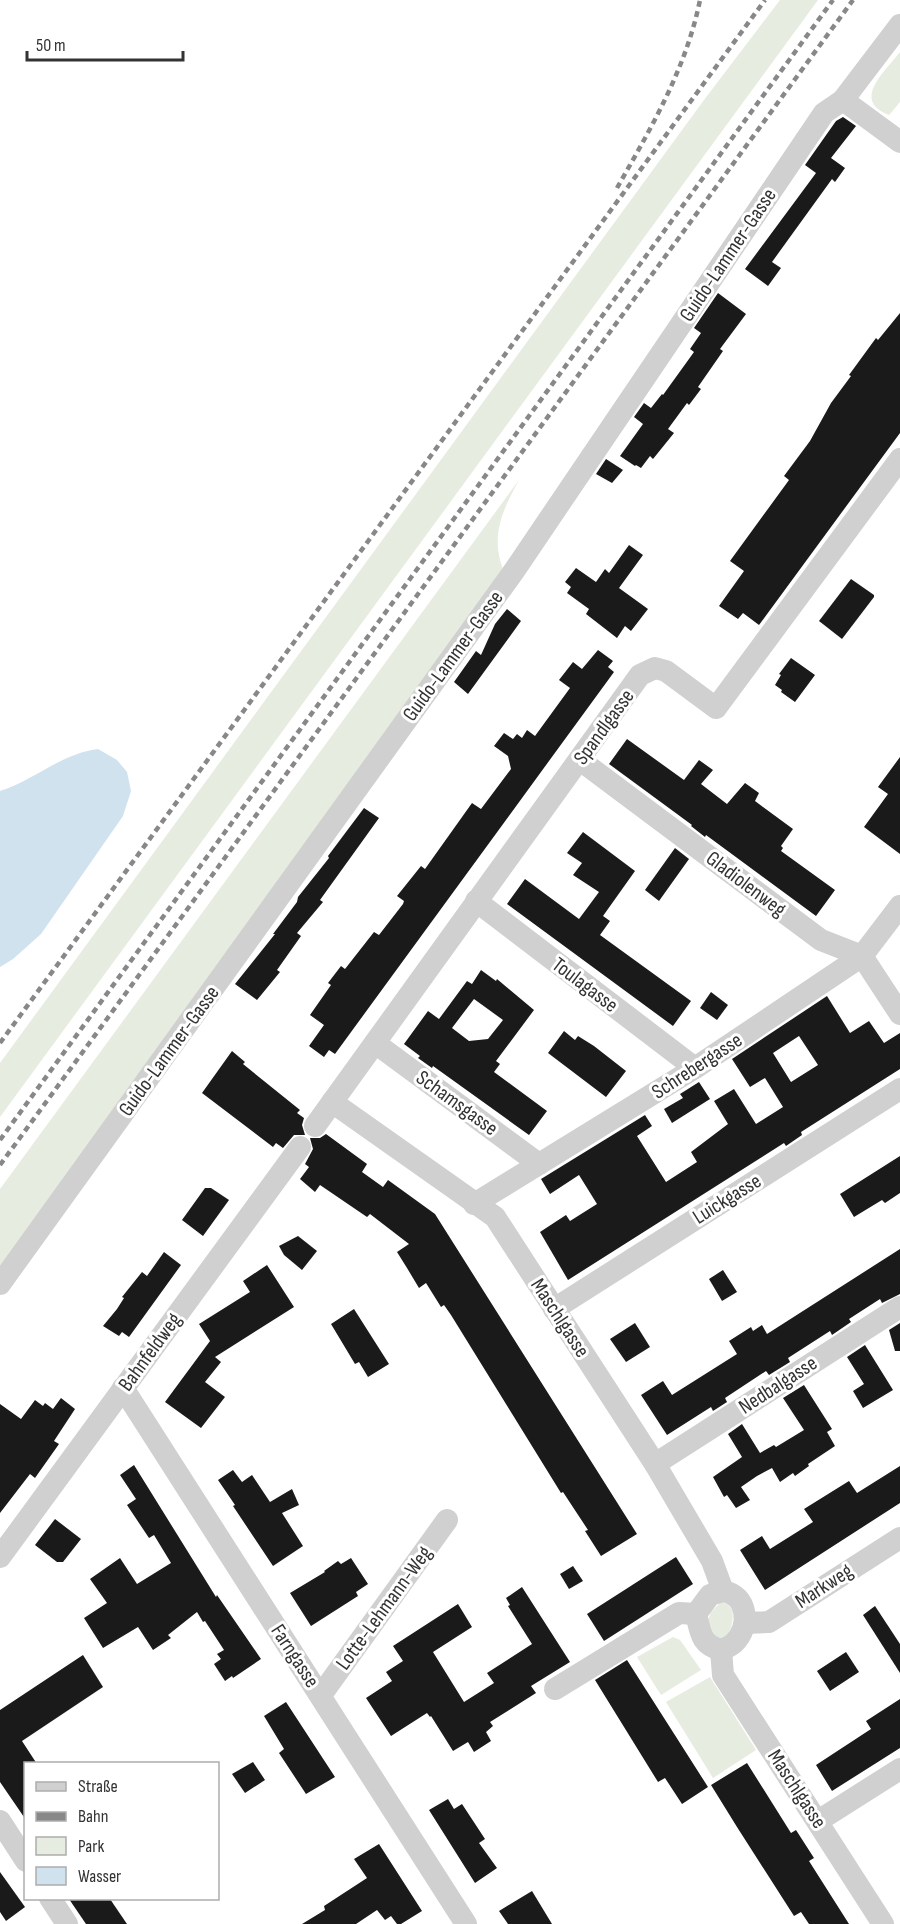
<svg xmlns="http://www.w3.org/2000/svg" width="900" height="1924" font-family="'Sofia Sans Condensed',sans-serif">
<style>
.green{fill:#e6ecdf}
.water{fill:#cfe2ee}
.building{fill:#1a1a1a;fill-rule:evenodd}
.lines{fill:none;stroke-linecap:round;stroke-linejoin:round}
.minor{stroke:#d0d0d0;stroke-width:22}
.rail{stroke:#888;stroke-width:4.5;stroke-dasharray:6 4.5;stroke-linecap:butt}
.labels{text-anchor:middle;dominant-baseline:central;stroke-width:6;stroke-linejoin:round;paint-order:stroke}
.street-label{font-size:21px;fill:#333;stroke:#fff}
</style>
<rect width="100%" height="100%" fill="#fff"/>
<g class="green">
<path d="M780,0H818L0,1117V1063L704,100Z"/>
<path d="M900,52V102L889,115C851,100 885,72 900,52Z"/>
<path d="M519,480C503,509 490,536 503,569L0,1265V1189Z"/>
<path d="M721,1602C738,1605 733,1624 728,1635L715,1640L707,1623L711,1612Z"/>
<path d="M673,1637L680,1640L701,1670L661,1695L637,1657Z"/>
<path d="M710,1677L756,1750L713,1778L666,1702Z"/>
</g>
<path class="water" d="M98,749L117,760L127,772L131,791L123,816L41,934L13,959L0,967V791C35,780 60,754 98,749Z"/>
<g class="building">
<path d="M843,117L856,126L831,158L845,168L835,182L832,179L772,262L781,268L768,286L745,269L816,173L805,165L836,121Z"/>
<path d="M718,293L746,314L720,349L723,351L698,387L701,389L689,405L687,403L668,429L674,433L653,459L650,456L641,468L636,465L635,466L620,456L643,424L634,417L644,403L651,408L662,394L663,395L694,352L690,349L701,333L694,328Z"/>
<path d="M900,313V433L759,625L743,613L738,619L719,606L744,571L730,561L789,480L784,476L810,441L831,403L851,376L849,375L876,338L878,340Z"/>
<path d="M606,459L623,470L612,483L596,474Z"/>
<path d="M629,545L643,555L619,588L648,609L631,631L625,626L617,638L586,614L589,609L567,593L571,587L565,582L576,568L596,582L605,569L609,573Z"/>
<path d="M851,579L874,595V597L842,639L819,621Z"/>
<path d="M507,609L521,621L468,694L454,682L476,651L481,655L495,624Z"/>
<path d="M598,650L613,661L608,667L614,672L335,1054L329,1050L324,1057L309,1046L324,1025L310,1015L331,985L328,983L341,966L345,969L374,932L379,935L403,904L404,901L397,896L421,866L425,869L472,803L481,809L511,769L508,756L494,746L504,733L513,739L517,734L522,738L527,730L535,736L570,688L559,680L573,662L582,669Z"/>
<path d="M791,658L815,675L795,702L781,692L782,690L775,685L781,675L779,674Z"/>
<path d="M627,739L684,780L699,760L713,770L701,784L727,804L745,783L759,793L755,801L793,829L781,846L783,848L781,851L835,890L816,916L706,835L705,837L691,826L692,825L609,764Z"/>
<path d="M900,757V854L864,827L888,794L878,787Z"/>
<path d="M364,808L379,818L320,900L323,902L297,933L301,936L277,970L280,972L257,1000L235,984L275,934H273L297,902L298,897L329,858L328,856Z"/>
<path d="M583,832L635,871L603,916L610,921L600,935L691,1001L673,1026L507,904L525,879L579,919L599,892L573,875L582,863L567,853Z"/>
<path d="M675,848L689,859L659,901L645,890Z"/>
<path d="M481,970L496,981L497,979L534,1010L496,1061L500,1064L494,1072L547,1111L529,1135L433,1066L432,1068L418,1058L420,1056L404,1044L428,1011L439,1019L467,981L472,984ZM474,999L503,1020L488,1039L469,1041L452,1028Z"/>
<path d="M711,992L728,1005L717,1020L700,1008Z"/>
<path d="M827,996L850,1033L869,1021L884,1043L900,1033V1069L801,1132L802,1135L786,1146L784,1143L568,1280L540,1232L566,1215L570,1221L597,1204L579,1175L550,1194L541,1179L645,1115L652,1126L637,1136L666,1182L697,1162L691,1152L728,1124L714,1101L734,1089L756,1124L783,1107L765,1078L750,1087L732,1059ZM799,1036L818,1065L791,1082L773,1053Z"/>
<path d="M564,1031L575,1040L578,1036L594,1046L626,1071L606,1097L548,1053Z"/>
<path d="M232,1051L245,1062L243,1064L300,1110L297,1113L304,1118L302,1125L305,1135H294L283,1148L276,1143L273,1147L202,1093Z"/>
<path d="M699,1082L710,1099L672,1123L664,1109L683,1098L680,1094Z"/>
<path d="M326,1134L367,1164L362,1172L383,1187L388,1180L435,1214L637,1534L601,1556L585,1531L588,1530L563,1492L561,1493L451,1315L444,1305L441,1307L426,1283L419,1288L407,1268L397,1252L409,1244L370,1214L367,1217L320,1185L315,1192L300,1179L309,1167L305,1164L313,1149L310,1138H320Z"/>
<path d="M900,1156V1193L885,1203L882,1200L854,1217L840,1194Z"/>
<path d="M205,1188H211L229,1200L203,1236L182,1220Z"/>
<path d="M298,1236L317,1251L302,1270L284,1255L279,1246Z"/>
<path d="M900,1249V1294L882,1303L880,1299L849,1319L851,1322L832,1335L830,1331L788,1358L790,1362L769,1375L766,1371L725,1398L727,1402L713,1411L711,1407L667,1435L641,1395L663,1381L672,1395L737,1354L729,1341L751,1327L753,1331L762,1325L767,1334Z"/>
<path d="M164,1252L181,1265L129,1337L122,1332L119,1336L103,1326L117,1309L124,1298L122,1297L142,1272L147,1276Z"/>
<path d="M267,1265L294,1307L215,1357L221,1362L205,1382L225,1397L201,1428L165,1402L210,1341L199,1324L250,1292L243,1281Z"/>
<path d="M723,1270L737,1292L722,1301L709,1279Z"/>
<path d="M354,1309L389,1364L368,1377L359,1362L355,1364L331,1324Z"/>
<path d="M635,1323L650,1347L626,1362L610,1339Z"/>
<path d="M900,1323V1351H895L889,1330Z"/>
<path d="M865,1345L893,1390L863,1408L853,1391L864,1384L847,1357Z"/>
<path d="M804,1385L832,1429L827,1432L835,1446L808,1464L809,1466L795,1476L793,1473L780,1482L772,1468L757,1476L741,1487L750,1500L736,1508L727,1495L724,1497L713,1477L742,1457L728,1434L742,1424L760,1453L774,1445L776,1447L804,1430L783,1398Z"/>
<path d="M61,1398L75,1409L54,1441L59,1444L35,1478L30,1474L0,1513V1404L21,1419L35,1400L43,1406L45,1403L53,1409Z"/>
<path d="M134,1465L216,1597L217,1595L261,1659L233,1678L232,1676L225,1681L214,1664L221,1659L217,1654L224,1650L205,1621L203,1622L197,1612L168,1635L171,1638L153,1650L138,1627L103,1648L84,1618L107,1603L90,1579L120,1558L137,1584L171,1563L154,1535L149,1538L127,1505L136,1499L120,1475Z"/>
<path d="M900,1466V1503L765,1590L740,1550L762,1536L770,1549L813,1522L804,1509L849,1481L857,1493Z"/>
<path d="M233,1470L242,1482L252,1475L270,1502L292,1489L299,1505L282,1513L303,1546L273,1566L233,1506L235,1505L218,1480Z"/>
<path d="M55,1519L81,1539L63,1562H57L35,1545Z"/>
<path d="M676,1557L693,1584L604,1641L587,1614Z"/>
<path d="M351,1558L368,1584L356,1592L358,1596L311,1626L290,1593L325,1572L324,1571L338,1561L341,1564Z"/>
<path d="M573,1566L583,1581L569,1589L560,1574Z"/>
<path d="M522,1587L570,1662L531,1686L536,1693L490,1722L493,1726L486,1732L491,1741L474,1752L468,1742L453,1751L431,1716L430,1717L427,1713L391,1736L366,1698L392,1681L386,1672L403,1661L393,1646L458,1604L472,1627L433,1652L464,1702L494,1683L487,1673L532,1644L508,1606L510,1605L506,1598Z"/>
<path d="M875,1606L900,1644V1673L863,1615Z"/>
<path d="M846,1652L859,1672L830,1691L817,1671Z"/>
<path d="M83,1655L103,1687L22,1741L37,1764H26V1820L0,1782V1710Z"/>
<path d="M627,1660L708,1787L682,1804L665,1778L658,1782L595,1680Z"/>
<path d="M900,1699V1748L832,1791L816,1765L871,1729L866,1721Z"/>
<path d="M286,1702L335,1777L306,1794L279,1753L284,1749L264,1716Z"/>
<path d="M253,1762L265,1780L245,1793L232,1774Z"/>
<path d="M747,1763L791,1833L796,1830L814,1858L809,1861L849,1924H809L801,1912L794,1916L737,1827L711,1785Z"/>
<path d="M448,1799L454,1809L462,1804L485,1839L479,1843L497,1868L475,1883L429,1810Z"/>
<path d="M379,1844L422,1911L401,1924H397L391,1916L385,1920L377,1910L356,1924H302L325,1910L324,1906L367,1878L354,1859Z"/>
<path d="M0,1872L25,1907L6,1921L0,1912Z"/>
<path d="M532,1891L552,1924H508L499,1911Z"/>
<path d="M69,1899H110L127,1924H86Z"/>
</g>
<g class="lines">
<g class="minor">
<path d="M843,100L900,142"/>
<path d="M580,760L821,940L862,956L900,1014"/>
<path d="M476,901L695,1068"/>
<path d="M375,1043L539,1164"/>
<path d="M332,1102L495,1217L655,1464L712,1561L723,1591"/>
<path d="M315,1126L640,675L655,668L666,671L716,708L900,459"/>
<path d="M474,1204L695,1068L862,956L900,906"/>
<path d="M0,1284L514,571L824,113L843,100L900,25"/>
<path d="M554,1309L900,1089"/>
<path d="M123,1388L466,1924"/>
<path d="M655,1464L900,1307"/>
<path d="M0,1557L300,1147"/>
<path d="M723,1591C748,1595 751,1627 734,1643C731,1646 725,1648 721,1650C700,1644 701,1633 696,1614L710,1595Z"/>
<path d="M745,1623L769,1622L900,1538"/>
<path d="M721,1650L723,1675L883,1924"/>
<path d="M555,1689L679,1613L696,1614"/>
<path d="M321,1695L447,1520"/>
<path d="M0,1821L26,1861"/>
<path d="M818,1821L900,1769"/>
<path d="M50,1898L67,1924"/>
</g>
<g class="rail">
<path d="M617,188C651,128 686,69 700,0"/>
<path d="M0,1043L765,0"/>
<path d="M0,1140L833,0"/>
<path d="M0,1165L853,0"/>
</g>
</g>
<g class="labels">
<g class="street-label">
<text transform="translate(728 255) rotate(-56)">Guido-Lammer-Gasse</text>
<text transform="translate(453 656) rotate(-54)">Guido-Lammer-Gasse</text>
<text transform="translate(604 727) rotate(-54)">Spandlgasse</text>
<text transform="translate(746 884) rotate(37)">Gladiolenweg</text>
<text transform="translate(585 985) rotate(37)">Toulagasse</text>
<text transform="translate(169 1051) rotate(-54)">Guido-Lammer-Gasse</text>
<text transform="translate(697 1066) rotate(-33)">Schrebergasse</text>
<text transform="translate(457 1103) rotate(36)">Schamsgasse</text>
<text transform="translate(727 1199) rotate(-32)">Luickgasse</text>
<text transform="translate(560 1318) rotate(57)">Maschlgasse</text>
<text transform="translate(150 1352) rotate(-54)">Bahnfeldweg</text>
<text transform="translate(778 1385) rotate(-33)">Nedbalgasse</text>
<text transform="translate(824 1586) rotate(-33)">Markweg</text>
<text transform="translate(384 1608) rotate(-54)">Lotte-Lehmann-Weg</text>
<text transform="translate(295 1656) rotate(57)">Farngasse</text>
<text transform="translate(797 1789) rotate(57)">Maschlgasse</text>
</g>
</g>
<rect x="24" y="1762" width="195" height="138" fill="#ffffff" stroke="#adadad" stroke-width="1.5"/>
<rect x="36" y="1782" width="30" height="9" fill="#d0d0d0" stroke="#adadad" stroke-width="1.5"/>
<text x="78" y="1792" font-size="18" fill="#333333">Straße</text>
<rect x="36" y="1812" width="30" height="9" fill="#888888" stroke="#adadad" stroke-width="1.5"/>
<text x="78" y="1822" font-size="18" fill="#333333">Bahn</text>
<rect x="36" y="1837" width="30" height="18" fill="#e6ecdf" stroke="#adadad" stroke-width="1.5"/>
<text x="78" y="1852" font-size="18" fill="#333333">Park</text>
<rect x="36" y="1867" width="30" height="18" fill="#cfe2ee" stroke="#adadad" stroke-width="1.5"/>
<text x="78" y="1882" font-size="18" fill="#333333">Wasser</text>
<path d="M27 51v9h156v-9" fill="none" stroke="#333333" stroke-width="3"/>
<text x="36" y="51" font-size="18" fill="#333333" stroke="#ffffff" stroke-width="4.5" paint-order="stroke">50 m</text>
</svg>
